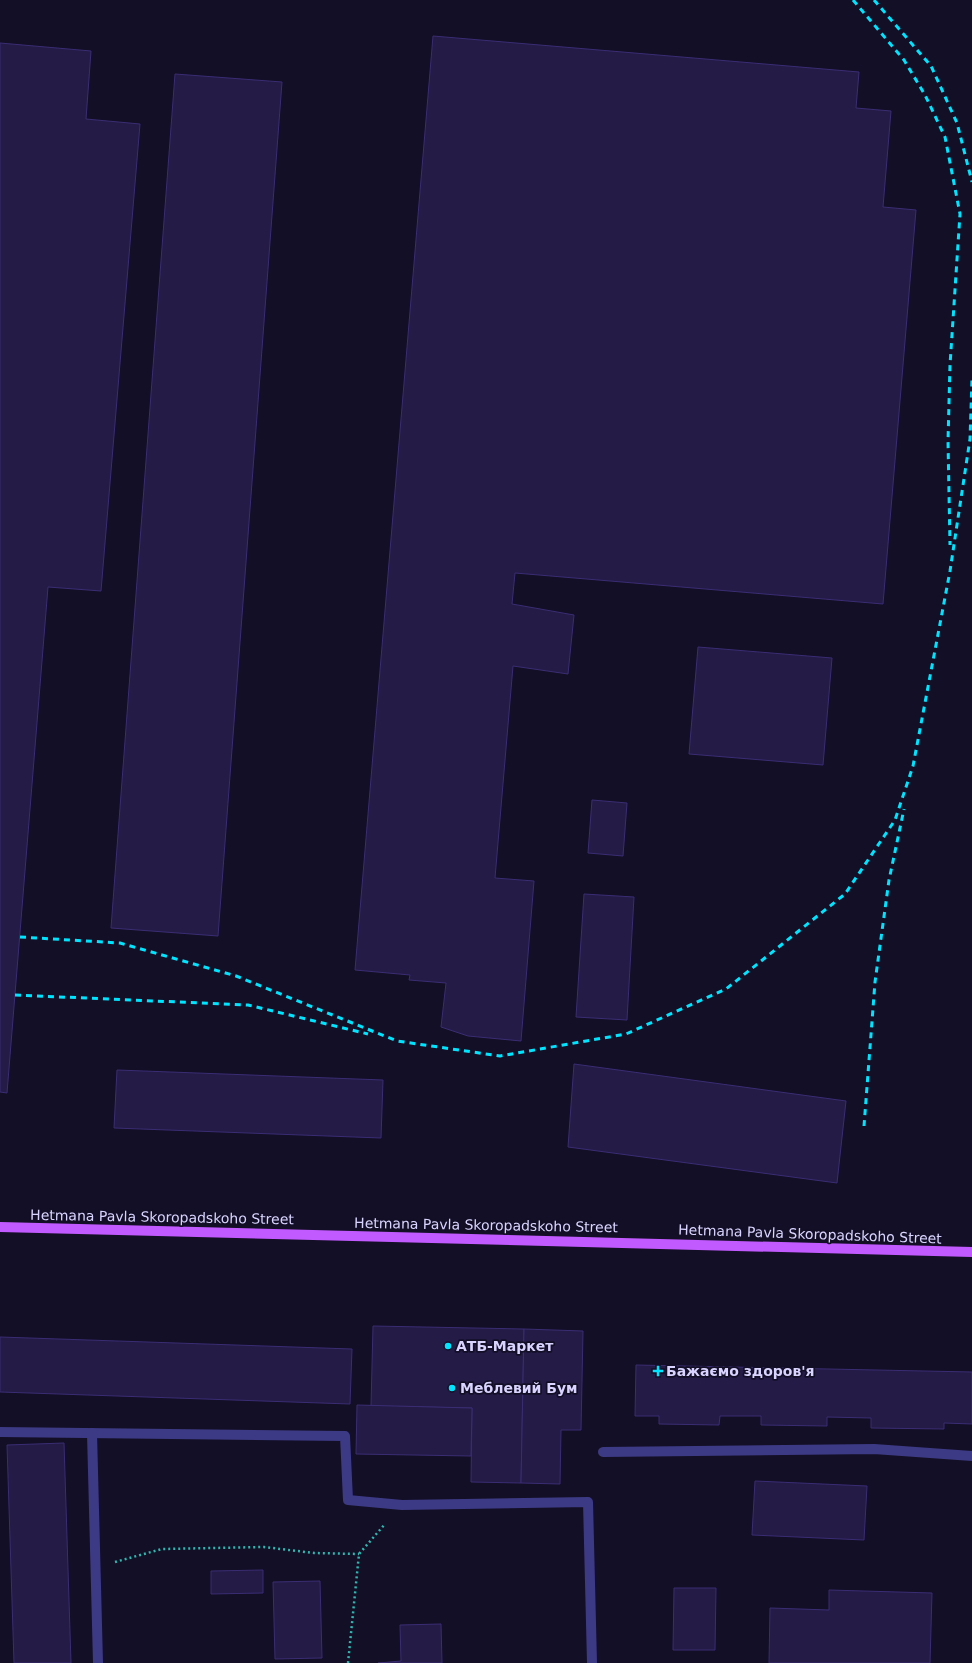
<svg xmlns="http://www.w3.org/2000/svg" width="972" height="1663" font-family="'DejaVu Sans',sans-serif">
<style>
.building{fill:#241b47;stroke:#3b2d73}
.lines{fill:none;stroke-linecap:round;stroke-linejoin:round}
.path{stroke:#2fb8b0;stroke-width:2.5;stroke-dasharray:2 3;stroke-linecap:butt}
.minor{stroke:#3d3a85;stroke-width:10}
.major{stroke:#c25bff;stroke-width:10}
.rail{stroke:#00e5ff;stroke-width:3;stroke-dasharray:6 5;stroke-linecap:butt}
.poi-dot{fill:#00e5ff;stroke:#130f26;stroke-width:1.5}
.labels{text-anchor:middle;dominant-baseline:central;stroke-width:3.5;stroke-linejoin:round;paint-order:stroke}
.street-label{font-size:14px;fill:#d9d4ff;stroke:#130f26}
.poi-label{font-size:14px;font-weight:bold;fill:#d9d4ff;stroke:#130f26;text-anchor:start}
</style>
<rect width="100%" height="100%" fill="#130f26"/>
<g class="building">
<path d="M433,36L859,72L856,108L891,111L883,207L916,210L883,604L515,573L512,604L574,615L568,674L513,666L495,878L534,881L521,1041L468,1036L441,1027L446,983L409,980L410,975L355,970Z"/>
<path d="M0,43L91,51L86,119L140,124L101,591L48,587L7,1093L0,1092Z"/>
<path d="M175,74L282,82L218,936L111,928Z"/>
<path d="M698,647L832,658L823,765L689,754Z"/>
<path d="M592,800L627,803L623,856L588,853Z"/>
<path d="M584,894L634,897L627,1020L576,1017Z"/>
<path d="M574,1064L846,1101L837,1183L568,1147Z"/>
<path d="M117,1070L383,1080L381,1138L114,1128Z"/>
<path d="M373,1326L524,1329L521,1483L471,1482L472,1408L371,1406Z"/>
<path d="M524,1329L583,1331L581,1430H561L560,1484L521,1483Z"/>
<path d="M0,1337L352,1349L350,1404L0,1392Z"/>
<path d="M636,1365L972,1372V1424L944,1423V1429L871,1428V1418L827,1417V1426L761,1425V1416H720L719,1425L659,1424V1416H635Z"/>
<path d="M357,1405L472,1408L471,1456L356,1454Z"/>
<path d="M64,1443L71,1663H14L7,1445Z"/>
<path d="M755,1481L867,1486L864,1540L752,1535Z"/>
<path d="M263,1570V1593L211,1594V1571Z"/>
<path d="M320,1581L322,1658L275,1659L273,1582Z"/>
<path d="M674,1588H716L715,1650H673Z"/>
<path d="M829,1590L932,1593L930,1663H769L770,1608L829,1610Z"/>
<path d="M441,1624L442,1663H378L401,1661L400,1625Z"/>
</g>
<g class="lines">
<g class="path">
<path d="M115,1562L162,1549L264,1547L314,1553L359,1554"/>
<path d="M348,1663L359,1554L385,1524"/>
</g>
<g class="minor">
<path d="M0,1432L345,1436L348,1500L402,1505L588,1502L592,1663"/>
<path d="M92,1433L98,1663"/>
<path d="M603,1452L874,1449L972,1456"/>
</g>
<path class="major" d="M0,1227L972,1252"/>
<g class="rail">
<path d="M853,0L904,60L925,95L945,137L960,214L950,365L948,441L950,545"/>
<path d="M874,0L931,66L957,123L972,182"/>
<path d="M20,937L120,943L236,976L397,1041L500,1056L626,1034L726,989L845,894L895,820L913,766L950,571L970,439L972,379"/>
<path d="M15,995L248,1005L368,1034"/>
<path d="M864,1126L875,982L889,880L904,809"/>
</g>
</g>
<g class="poi-dot">
<circle cx="448" cy="1346" r="4"/>
<path d="M656 1365h4v4h4v4h-4v4h-4v-4h-4v-4h4z"/>
<circle cx="452" cy="1388" r="4"/>
</g>
<g class="labels">
<g class="street-label">
<text transform="translate(162 1217) rotate(1)">Hetmana Pavla Skoropadskoho Street</text>
<text transform="translate(486 1225) rotate(1)">Hetmana Pavla Skoropadskoho Street</text>
<text transform="translate(810 1234) rotate(2)">Hetmana Pavla Skoropadskoho Street</text>
</g>
<g class="poi-label">
<text x="456" y="1346">АТБ-Маркет</text>
<text x="666" y="1371">Бажаємо здоров'я</text>
<text x="460" y="1388">Меблевий Бум</text>
</g>
</g>
</svg>
